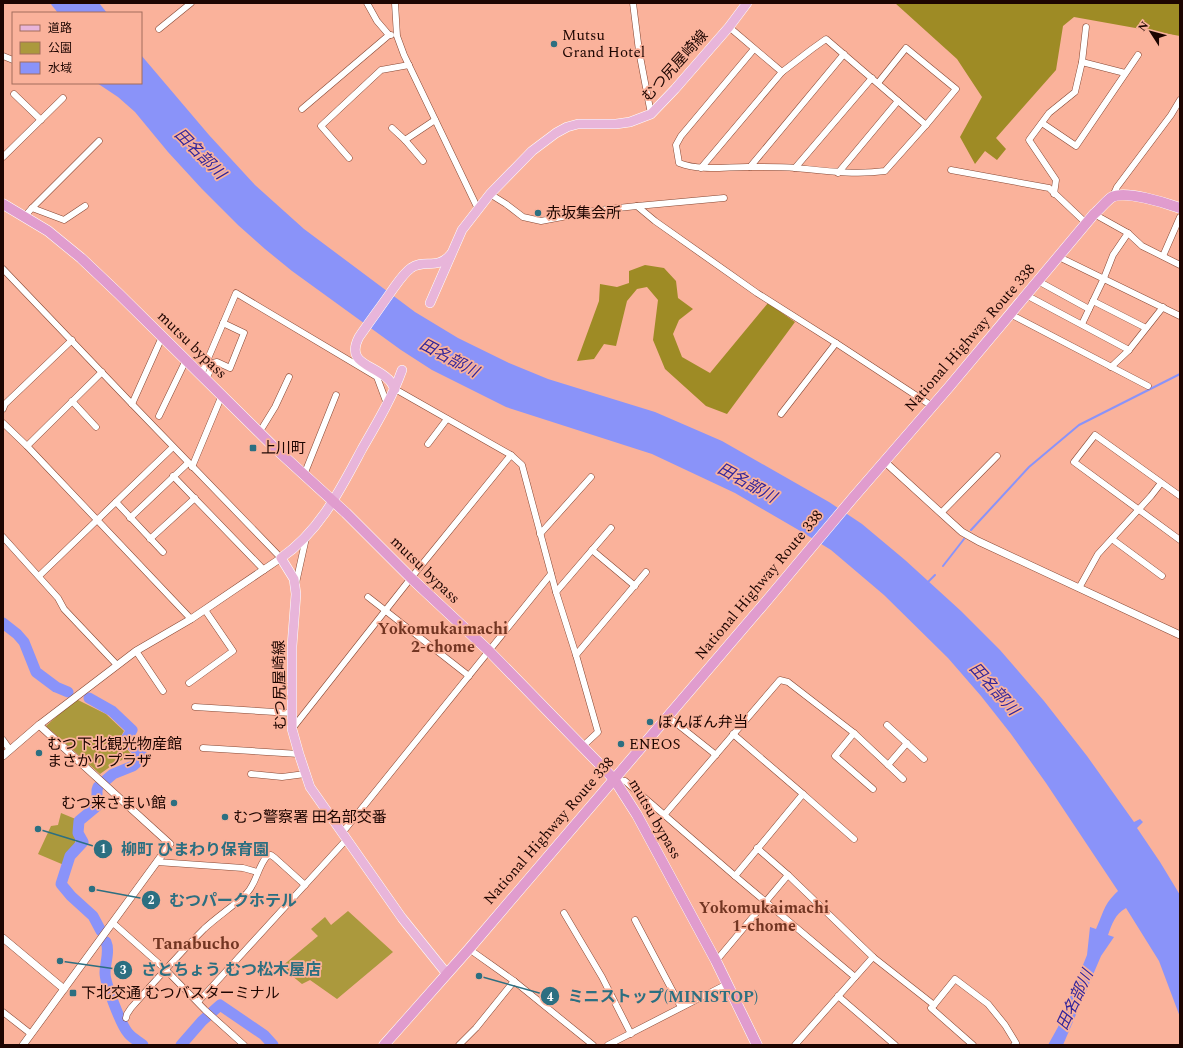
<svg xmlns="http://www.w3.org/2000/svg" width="1183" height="1048" font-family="Spectral,'Noto Sans JP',serif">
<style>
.green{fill:#ab993d}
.forest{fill:#9e8b25}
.water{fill:#8a93f9}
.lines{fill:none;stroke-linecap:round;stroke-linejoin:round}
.stream{stroke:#8a93f9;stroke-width:2}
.river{stroke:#8a93f9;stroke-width:11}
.minor-casing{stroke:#864733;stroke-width:7}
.tertiary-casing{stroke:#864733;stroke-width:8}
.primary-casing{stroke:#fff;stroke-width:10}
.trunk-casing{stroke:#fff;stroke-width:11}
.minor{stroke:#fff;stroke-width:6}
.tertiary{stroke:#fff;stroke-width:7}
.primary{stroke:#e8b5da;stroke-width:9}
.trunk{stroke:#e09cce;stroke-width:10}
.poi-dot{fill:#2c6f81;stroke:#fab29b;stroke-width:1.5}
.labels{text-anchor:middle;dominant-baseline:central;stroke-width:3.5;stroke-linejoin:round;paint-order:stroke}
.poi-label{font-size:15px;fill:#1d0501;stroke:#fab29b;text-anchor:start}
.street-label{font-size:15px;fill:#1d0501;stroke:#fab29b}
.water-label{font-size:16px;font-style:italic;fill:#33269b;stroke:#fab29b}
.neighbourhood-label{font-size:16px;font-weight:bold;fill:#723522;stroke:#fab29b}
.quarter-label{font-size:17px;font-weight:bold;fill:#723522;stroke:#fab29b}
.leader{fill:none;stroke:#2c6f81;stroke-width:1.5}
.callout-dot{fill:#2c6f81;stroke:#fab29b;stroke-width:1.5}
.mark-label{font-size:12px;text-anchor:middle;font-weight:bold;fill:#fff}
.callout-label{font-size:16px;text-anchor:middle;font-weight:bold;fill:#2c6f81;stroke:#fab29b;stroke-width:3.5;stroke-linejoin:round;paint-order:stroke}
</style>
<rect width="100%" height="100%" fill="#fab29b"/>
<g class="green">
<path d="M76,699L106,714L124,731L119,740L132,755L114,764L100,774L46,726Z"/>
<path d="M61,813L78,820L75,831V843L64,865L38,854L51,826L58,825Z"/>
<path d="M348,911L393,952L337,999L310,980L302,984L281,967L318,936L311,929L325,917L331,925Z"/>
</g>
<g class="forest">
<path d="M895,3H1180V36L1074,17L1063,26L1056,70L996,138L1006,149L997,160L985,151L975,164L960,137L982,97L957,59Z"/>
<path d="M645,265L664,268L676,281L678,298L693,309L679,320L673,334L682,357L710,373L768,303L795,322L727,414L706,406L665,369L653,340L658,300L647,287L637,289L627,301L616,346L604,344L594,359L577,361L599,301L600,284L617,287L629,283V271Z"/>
</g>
<g class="water">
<path d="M50,3H99L107,13H58Z"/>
<path d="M141,55L209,135L255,185L304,229L415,312L458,338L509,363L548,379L655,412L722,441L829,502L862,524L905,560L961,611L1000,650L1044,701L1087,756L1134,822L1140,819L1143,822L1137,828L1160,862L1180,895V1017L1159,961L1126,908C1115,914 1112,924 1108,935L1114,937L1101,956L1063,1045H1048L1058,1027L1087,955L1090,927L1096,929C1104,912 1103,905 1118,891L1046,783L1011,734L981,696L948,658L884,595L831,550L802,532L735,493L652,454L506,407L432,370L401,350L292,271L265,249L238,225L202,189L168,152L135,112L118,97L97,83H141Z"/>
</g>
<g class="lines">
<g class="stream">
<path d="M971,530L1029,467L1079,425L1180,374"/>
<path d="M943,566L964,539"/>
<path d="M927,583L935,575"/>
</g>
<g class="river">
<path d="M3,623L17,634L24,642L36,672L56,687L68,692"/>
<path d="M89,698L112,711L132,730L126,739L143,757L133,766L113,774L106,780"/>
<path d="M98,787L97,790V806L79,821L78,833L83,842L70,856L61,884L71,896L93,916L101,931"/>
<path d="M106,942C110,951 105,963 105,973C105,983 121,1025 128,1033C132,1038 138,1041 143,1045"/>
<path d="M181,1045L202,1021L220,1005L264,1035L273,1045"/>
</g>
<g class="minor-casing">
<g id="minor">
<path d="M367,3L377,21L389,35H391"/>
<path d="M395,3L397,36L404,55L478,209"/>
<path d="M633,3L639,51L651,114"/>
<path d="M729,27L782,72L812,49L826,39L926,125"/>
<path d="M159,29L191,3"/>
<path d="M754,49L681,136L676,145L679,163C703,172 728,166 753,167C767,167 782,167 796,168C826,171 855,175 885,171L926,125L956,89L906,48L878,83"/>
<path d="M3,56L13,60"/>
<path d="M1082,62L1125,73"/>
<path d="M14,94L41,120"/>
<path d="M302,109L389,35"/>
<path d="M1042,123L1076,146L1138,55"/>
<path d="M392,128L405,140L435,120"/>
<path d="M405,140L423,161"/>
<path d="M3,157L63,98"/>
<path d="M349,158L321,126L381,70L409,65"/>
<path d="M750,167L844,54"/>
<path d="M701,168L782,72"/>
<path d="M795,168L872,78"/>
<path d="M951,170L1049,188L1087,224"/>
<path d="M838,173L898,101"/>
<path d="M490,194L506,204L523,217L541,221L599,210L637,206L655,221L757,293L836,343L932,406"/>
<path d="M1054,194L1056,180L1029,140L1049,113L1075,92L1082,62L1086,27"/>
<path d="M1113,196L1117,187L1171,115L1180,100"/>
<path d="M637,206L724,198"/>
<path d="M32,208L99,141"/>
<path d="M1094,214L1128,233L1142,246L1180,265"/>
<path d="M25,216L32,208L64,220L85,206"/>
<path d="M1163,256L1180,217"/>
<path d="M1059,257L1180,316"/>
<path d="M3,269L132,404L281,558"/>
<path d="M1038,281L1089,309"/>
<path d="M1026,295L1129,350"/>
<path d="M1093,301L1146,328"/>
<path d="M1010,314L1148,386"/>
<path d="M1082,324L1104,278L1113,255L1128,233"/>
<path d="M1111,367L1129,350L1163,307"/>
<path d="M201,375L236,293L377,377L387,404"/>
<path d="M206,380L213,363L217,362L230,368L244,333L223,323"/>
<path d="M395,389L511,455L522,465L556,592L576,655L598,732L583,746"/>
<path d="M72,401L96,427"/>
<path d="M132,404L162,337"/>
<path d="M3,409L5,404L72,340"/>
<path d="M781,414L836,343"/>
<path d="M159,416L186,360"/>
<path d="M3,423L27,446L191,619"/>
<path d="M259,433L275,407L289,377"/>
<path d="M428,444L447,419"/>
<path d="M27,446L102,372"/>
<path d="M192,467L222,395"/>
<path d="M304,475L336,395"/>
<path d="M173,476L264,570"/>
<path d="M1180,496L1095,435L1074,462L1180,540"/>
<path d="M116,502L163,552"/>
<path d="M941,513L997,456"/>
<path d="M130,518L188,463"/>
<path d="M540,534L591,477"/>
<path d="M3,537L58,598L64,609L117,665"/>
<path d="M150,539L195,498"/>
<path d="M1112,539L1162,576"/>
<path d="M592,550L635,586"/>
<path d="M39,576L173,447"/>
<path d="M296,583L306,538"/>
<path d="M1079,588L1098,554L1151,496L1161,483"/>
<path d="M556,592L611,528"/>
<path d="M368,597L469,676"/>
<path d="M136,651L163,691"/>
<path d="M576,655L646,572"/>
<path d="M189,683L233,651L205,610"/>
<path d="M195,707L292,713"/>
<path d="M667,716L716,755"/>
<path d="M887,725L924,759"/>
<path d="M292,729L411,578L511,455"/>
<path d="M854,733L835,756L873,789"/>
<path d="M733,734L803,794L735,876"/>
<path d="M3,740L10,750"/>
<path d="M203,748L299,754"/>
<path d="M888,765L907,743"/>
<path d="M251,774L282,777L305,774"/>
<path d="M614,779L625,781L735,876L855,977"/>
<path d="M803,794L854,839"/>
<path d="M665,814L780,680L788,682L854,733L903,779"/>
<path d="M342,833L551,574"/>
<path d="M757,848L788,875L873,957L934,1005L931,1008L973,1045"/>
<path d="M157,862L243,868L257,872"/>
<path d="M564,913L602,977L631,1034"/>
<path d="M635,920L681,1007"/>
<path d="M113,923L165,969L205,1010L244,1045"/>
<path d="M469,949L514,981L593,1045"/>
<path d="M716,961L788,875"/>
<path d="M838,996L895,1045"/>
<path d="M198,1002L346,840"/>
<path d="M934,1005L955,979L988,1004L1005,1025L1016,1043L1014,1045"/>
<path d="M3,1012L31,1034"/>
<path d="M126,1018L127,1014L131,1008C155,981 179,954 204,929C218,916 234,906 247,893C257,882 257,868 267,856L271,855L275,858L305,885"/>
<path d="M459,1045L476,1028L514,981"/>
<path d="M608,1045L727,984"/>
<path d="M795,1045L873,957"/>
</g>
</g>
<g class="tertiary-casing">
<g id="tertiary">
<path d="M884,461L952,523L962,532L978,541L1180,635"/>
<path d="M3,756L39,725L136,651L191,619L281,558"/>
<path d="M3,938L64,989"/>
<path d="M23,1045L170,844L39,725"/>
</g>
</g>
<g class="primary-casing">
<g id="primary">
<path d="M430,303L462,230L490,194L532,151L556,133L567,127L578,124H616L630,122L651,114L675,89L729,27L747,3"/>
<path d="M402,370C392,398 377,423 362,449C340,490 320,531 281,558L294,579L296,594L292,646V729L299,754L310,787L402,918L447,974"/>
<path d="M395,389C393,386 391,381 388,379C373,364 345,364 359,337C370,321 382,305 393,289C398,282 404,273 411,268C423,259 438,270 450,255"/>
</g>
</g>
<g class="trunk-casing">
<g id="trunk">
<path d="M3,204L48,231L81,258L119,294L276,449L346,513L411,578L489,651L614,779L637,815L716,961L757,1045"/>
<path d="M384,1045L469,949L769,598L852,499L949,387L1094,214C1100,209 1106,201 1112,197C1125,190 1166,203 1180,208"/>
</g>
</g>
<use href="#minor" class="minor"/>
<use href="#tertiary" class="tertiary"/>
<use href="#primary" class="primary"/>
<use href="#trunk" class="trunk"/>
</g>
<g class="poi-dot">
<circle cx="554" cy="44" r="4"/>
<circle cx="538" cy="213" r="4"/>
<rect x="249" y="444" width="8" height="8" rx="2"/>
<circle cx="650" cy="722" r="4"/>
<circle cx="621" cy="744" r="4"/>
<circle cx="39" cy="753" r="4"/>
<circle cx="174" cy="803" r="4"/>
<circle cx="225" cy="817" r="4"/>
<rect x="69" y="989" width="8" height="8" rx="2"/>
</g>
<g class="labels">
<g class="poi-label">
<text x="562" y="35">Mutsu<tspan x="562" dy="17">Grand Hotel</tspan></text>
<text x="546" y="213">赤坂集会所</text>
<text x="261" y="448">上川町</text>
<text x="658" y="722">ぼんぼん弁当</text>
<text x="47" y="744">むつ下北観光物産館<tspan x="47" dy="17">まさかりプラザ</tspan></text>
<text x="629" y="744">ENEOS</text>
<text x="166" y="803" text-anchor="end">むつ来さまい館</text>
<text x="233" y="817">むつ警察署 田名部交番</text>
<text x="81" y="993">下北交通 むつバスターミナル</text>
</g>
<g class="street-label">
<text transform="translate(675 66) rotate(-48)">むつ尻屋崎線</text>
<text transform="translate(970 338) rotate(-49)">National Highway Route 338</text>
<text transform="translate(192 345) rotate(44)">mutsu bypass</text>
<text transform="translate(425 570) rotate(44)">mutsu bypass</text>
<text transform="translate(759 585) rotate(-50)">National Highway Route 338</text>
<text transform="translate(280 685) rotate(-91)">むつ尻屋崎線</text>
<text transform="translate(655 819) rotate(60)">mutsu bypass</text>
<text transform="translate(549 831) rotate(-49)">National Highway Route 338</text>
</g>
<g class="water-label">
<text transform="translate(200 154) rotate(45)">田名部川</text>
<text transform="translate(449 358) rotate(28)">田名部川</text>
<text transform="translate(747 483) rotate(29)">田名部川</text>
<text transform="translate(994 689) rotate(48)">田名部川</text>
<text transform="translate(1075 1000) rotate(-65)">田名部川</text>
</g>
<g class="neighbourhood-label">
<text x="443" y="629">Yokomukaimachi<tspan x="443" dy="18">2-chome</tspan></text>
<text x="764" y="908">Yokomukaimachi<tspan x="764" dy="18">1-chome</tspan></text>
</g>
<g class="quarter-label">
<text x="196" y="944">Tanabucho</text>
</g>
</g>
<path class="leader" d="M38 829L103 849M92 889L151 900M60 961L123 970M479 976L550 996"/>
<g class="callout-dot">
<circle cx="38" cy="829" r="4"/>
<circle cx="92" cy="889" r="4"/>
<circle cx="60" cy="961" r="4"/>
<circle cx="479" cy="976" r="4"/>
<circle cx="103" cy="849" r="10"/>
<circle cx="151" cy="900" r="10"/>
<circle cx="123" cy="970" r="10"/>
<circle cx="550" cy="996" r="10"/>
</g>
<g class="mark-label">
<text x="103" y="853">1</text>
<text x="151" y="904">2</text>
<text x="123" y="974">3</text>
<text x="550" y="1001">4</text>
</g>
<g class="callout-label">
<text x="195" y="855">柳町 ひまわり保育園</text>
<text x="233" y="906">むつパークホテル</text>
<text x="231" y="975">さとちょう むつ松木屋店</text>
<text x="663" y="1002">ミニストップ(MINISTOP)</text>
</g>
<rect width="1183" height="1048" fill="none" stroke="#1d0501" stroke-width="8"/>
<rect x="12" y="12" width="130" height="72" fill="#fab29b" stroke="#a26d5d"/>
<rect x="20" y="25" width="20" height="6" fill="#e8b5da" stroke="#a26d5d"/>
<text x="48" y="32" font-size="12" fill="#1d0501">道路</text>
<rect x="20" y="42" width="20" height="12" fill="#ab993d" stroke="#a26d5d"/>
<text x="48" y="52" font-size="12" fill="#1d0501">公園</text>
<rect x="20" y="62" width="20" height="12" fill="#8a93f9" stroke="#a26d5d"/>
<text x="48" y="72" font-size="12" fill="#1d0501">水域</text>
<g transform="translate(1151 32) rotate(306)" stroke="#fab29b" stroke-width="3" paint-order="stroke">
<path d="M0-3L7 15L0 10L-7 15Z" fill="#1d0501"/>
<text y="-6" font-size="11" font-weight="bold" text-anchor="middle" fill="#1d0501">N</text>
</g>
</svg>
